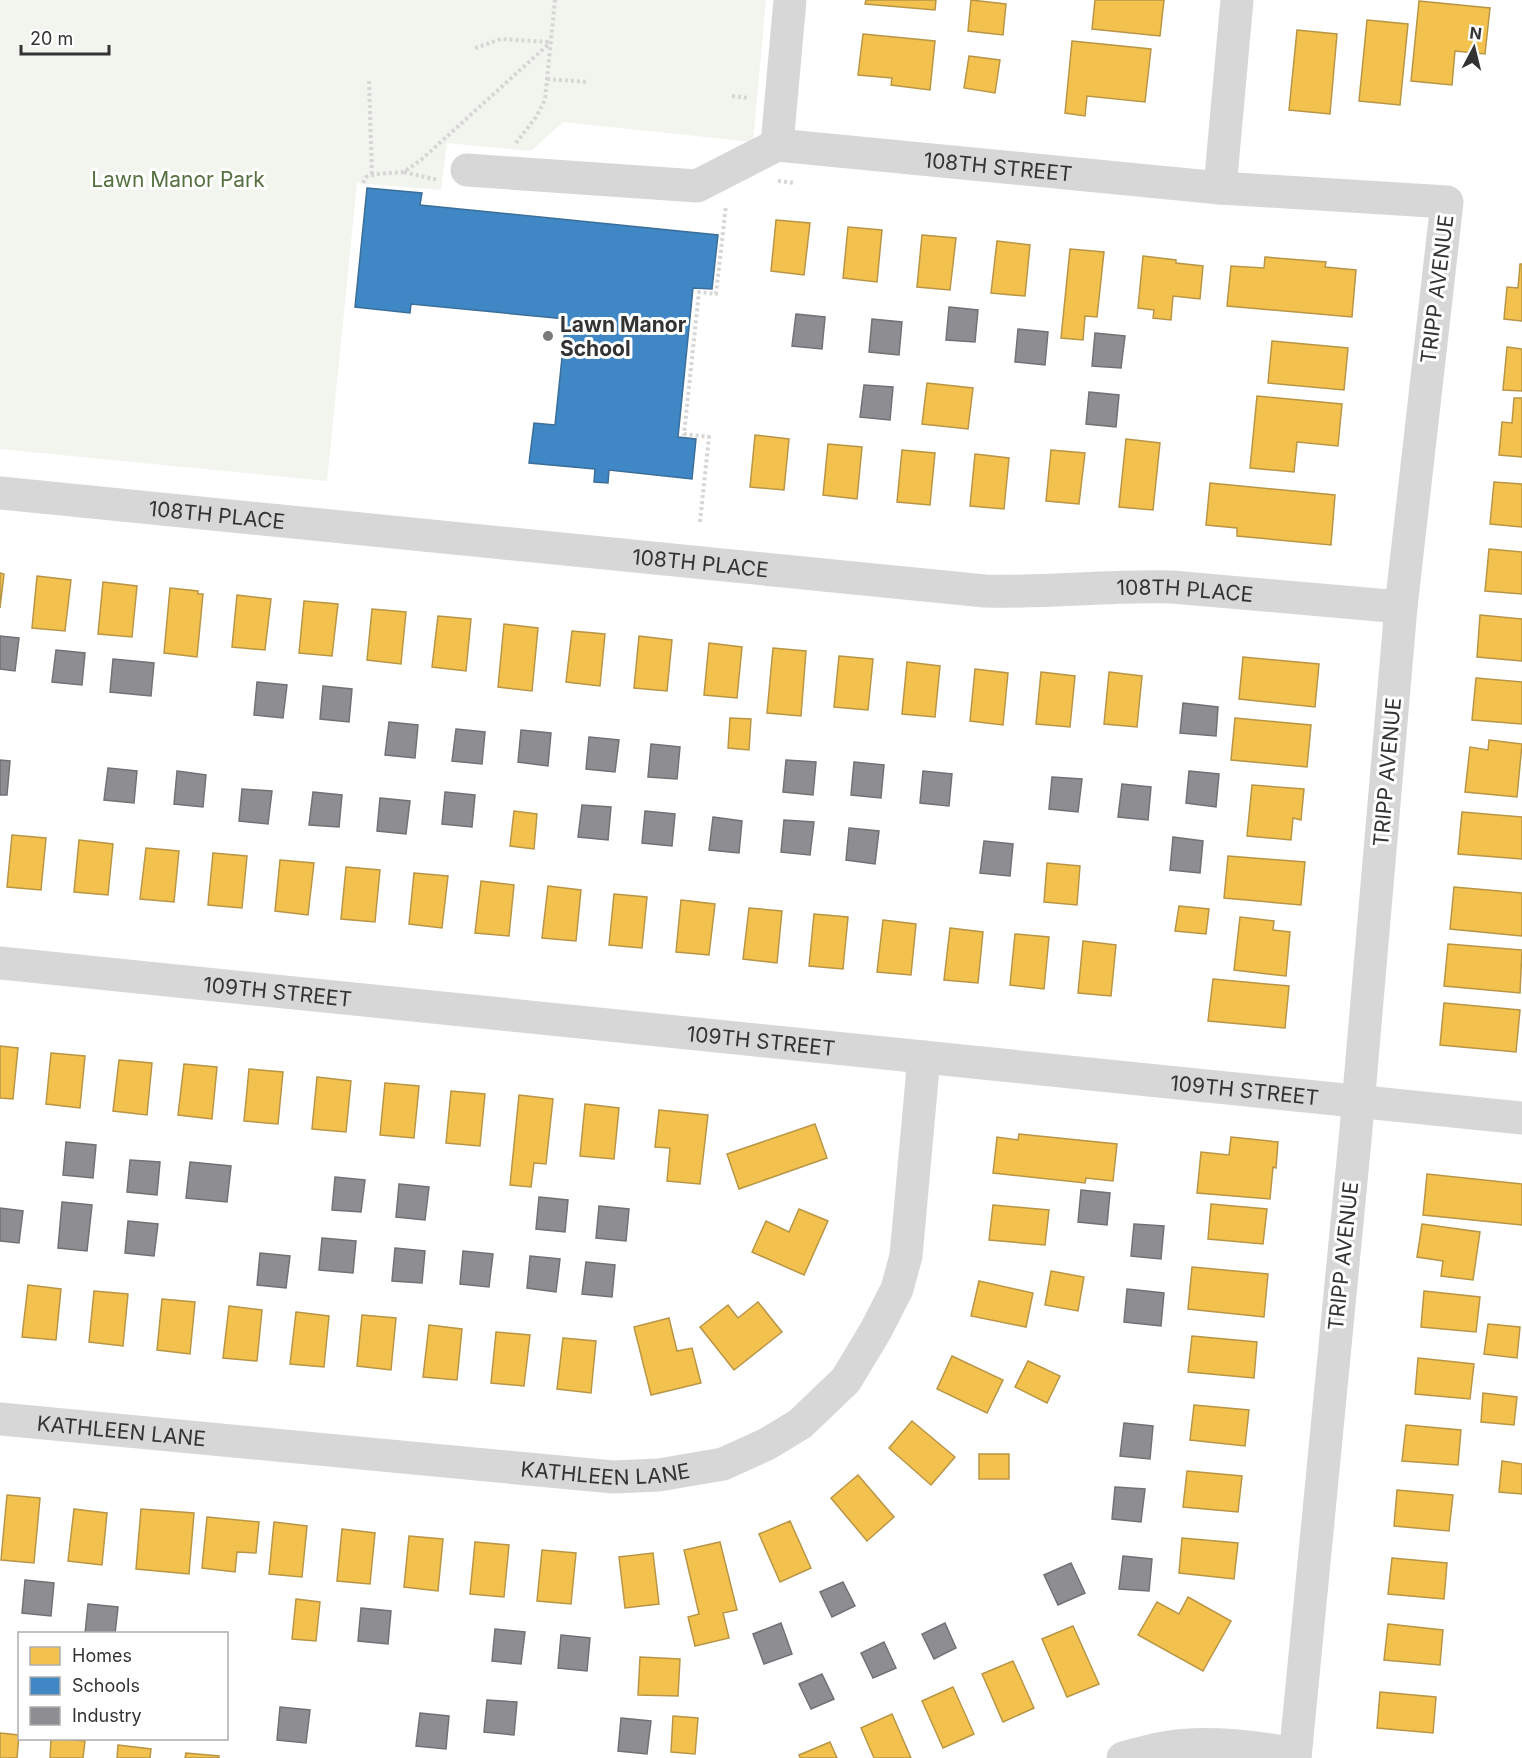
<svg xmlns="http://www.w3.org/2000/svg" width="1522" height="1758" font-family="Inter,sans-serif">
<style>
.green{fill:#f1f5ed}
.homes{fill:#f2c14e;stroke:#b99646;stroke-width:1.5}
.schools{fill:#3f88c5;stroke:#3b6e99;stroke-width:1.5}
.industry{fill:#8d8d92;stroke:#727276;stroke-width:1.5}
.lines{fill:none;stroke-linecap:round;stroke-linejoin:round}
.path{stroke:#d6d6d6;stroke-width:4;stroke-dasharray:3 3;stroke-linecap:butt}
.minor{stroke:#d7d7d7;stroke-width:33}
.poi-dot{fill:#7a7a7a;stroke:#fff;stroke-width:2}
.labels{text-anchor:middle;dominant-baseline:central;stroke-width:6;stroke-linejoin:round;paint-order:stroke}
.street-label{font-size:21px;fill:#333;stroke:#fff}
.park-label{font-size:21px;fill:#56703f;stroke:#fff}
.poi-label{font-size:21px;font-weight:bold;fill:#333;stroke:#fff;text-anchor:start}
</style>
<rect width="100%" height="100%" fill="#fff"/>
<path class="green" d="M0,0H766L753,142L563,122L531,151L447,143L441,190L357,183L327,481L0,449Z"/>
<g class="homes">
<path d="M866,0H936L935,10L865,4Z"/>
<path d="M971,0L1006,4L1003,35L968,31Z"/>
<path d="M1095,0H1164L1160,36L1092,29Z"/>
<path d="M1419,1L1490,8L1485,54L1455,51L1452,85L1411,81Z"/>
<path d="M1367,20L1408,24L1400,105L1359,101Z"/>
<path d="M1297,30L1337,34L1330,114L1289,110Z"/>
<path d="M863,34L935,41L930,90L891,85L892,78L858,75Z"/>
<path d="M1072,41L1151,49L1145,102L1087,96L1085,116L1065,113Z"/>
<path d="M969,56L1000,60L995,93L964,88Z"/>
<path d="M776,220L810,223L804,275L771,271Z"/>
<path d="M848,227L882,230L877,282L843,278Z"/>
<path d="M922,235L956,238L950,290L917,287Z"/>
<path d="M997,241L1030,245L1025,296L991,293Z"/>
<path d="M1070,249L1104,252L1097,317L1085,316L1083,340L1061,338Z"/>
<path d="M1143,256L1176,260V263L1203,266L1200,299L1173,296L1171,320L1153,318L1154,310L1138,308Z"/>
<path d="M1265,257L1326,262L1325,267L1356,270L1352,317L1227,306L1231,266L1264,268Z"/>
<path d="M1520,264H1522V321L1504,319L1507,287L1518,288Z"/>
<path d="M1272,341L1348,348L1344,390L1268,383Z"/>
<path d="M1507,347L1522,349V391L1503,390Z"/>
<path d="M927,383L973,388L968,429L922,424Z"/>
<path d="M1257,396L1342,404L1338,446L1297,442L1294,472L1250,468Z"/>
<path d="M1514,398H1522V457L1499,455L1502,422L1512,423Z"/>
<path d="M755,435L789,439L784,490L750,487Z"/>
<path d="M1126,439L1160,443L1153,510L1119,507Z"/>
<path d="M828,444L862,447L857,499L823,495Z"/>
<path d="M902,450L935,453L930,505L897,502Z"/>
<path d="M1051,450L1085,453L1079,504L1046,501Z"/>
<path d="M975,454L1009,458L1004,509L970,506Z"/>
<path d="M1494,482L1522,484V527L1490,524Z"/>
<path d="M1210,483L1335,495L1331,545L1237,536V528L1206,525Z"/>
<path d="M1489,549L1522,552V594L1485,591Z"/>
<path d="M0,573L4,574L0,608Z"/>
<path d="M37,576L71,580L65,631L32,628Z"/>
<path d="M103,582L137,586L132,637L98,634Z"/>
<path d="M170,588L198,591V594H203L197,657L164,653Z"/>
<path d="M237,595L271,599L265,650L232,647Z"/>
<path d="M304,601L338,604L332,656L299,653Z"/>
<path d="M372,609L406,612L401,664L367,660Z"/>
<path d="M1480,615L1522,619V661L1477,657Z"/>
<path d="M438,616L471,619L466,671L432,667Z"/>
<path d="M504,624L538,628L532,691L498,687Z"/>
<path d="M572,631L605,634L600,686L566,682Z"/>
<path d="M639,636L672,640L667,691L634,688Z"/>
<path d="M709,643L742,647L737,698L704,695Z"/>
<path d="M773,648L806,651L801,716L767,713Z"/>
<path d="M839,656L873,659L868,710L834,707Z"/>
<path d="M1243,657L1319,664L1315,707L1239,699Z"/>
<path d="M907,662L940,666L935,717L902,714Z"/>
<path d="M975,669L1008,673L1003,725L970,721Z"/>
<path d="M1041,672L1075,676L1070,727L1036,724Z"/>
<path d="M1109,672L1142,676L1137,727L1104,724Z"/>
<path d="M1476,678L1522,682V724L1472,720Z"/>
<path d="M730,718L751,719L749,750L728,748Z"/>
<path d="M1235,718L1311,725L1307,767L1231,760Z"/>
<path d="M1489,740L1522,744L1517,797L1465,792L1470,747L1488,750Z"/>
<path d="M1252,785L1304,789L1301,820L1293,818L1291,840L1247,836Z"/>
<path d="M514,811L537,814L534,849L510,846Z"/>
<path d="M1462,812L1522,817V859L1458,854Z"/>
<path d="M12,835L46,838L41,890L7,887Z"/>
<path d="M79,840L113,844L108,895L74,892Z"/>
<path d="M146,848L179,851L174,902L140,899Z"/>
<path d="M213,853L247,856L242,908L208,905Z"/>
<path d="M1228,856L1305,862L1301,905L1224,898Z"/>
<path d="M280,860L314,863L308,915L275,911Z"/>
<path d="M1047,863L1080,866L1077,905L1044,902Z"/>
<path d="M346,867L380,870L375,922L341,919Z"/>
<path d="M414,873L448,876L442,928L409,924Z"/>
<path d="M481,881L514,885L509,936L475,933Z"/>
<path d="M548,886L581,890L576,941L542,938Z"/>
<path d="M1454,887L1522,893V936L1450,929Z"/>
<path d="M614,894L647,897L642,948L609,945Z"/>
<path d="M681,900L715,904L709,955L676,952Z"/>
<path d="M1179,906L1209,909L1206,934L1175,931Z"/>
<path d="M749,908L782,911L777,963L743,959Z"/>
<path d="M814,914L848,917L843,969L809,966Z"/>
<path d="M1240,917L1274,921L1273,930L1290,932L1286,976L1234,970Z"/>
<path d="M883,920L916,924L911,975L877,972Z"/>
<path d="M950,928L983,932L978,983L944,980Z"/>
<path d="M1015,934L1049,937L1044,989L1010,985Z"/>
<path d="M1083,941L1116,945L1111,996L1078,993Z"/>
<path d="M1448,944L1522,950L1520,993L1444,986Z"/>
<path d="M1213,979L1289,986L1285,1028L1208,1021Z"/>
<path d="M1444,1003L1520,1010L1516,1052L1440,1045Z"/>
<path d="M0,1046L18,1048L13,1099L0,1098Z"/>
<path d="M51,1053L85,1056L80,1108L46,1104Z"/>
<path d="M119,1060L152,1063L147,1115L113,1111Z"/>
<path d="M184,1064L217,1067L212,1119L178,1115Z"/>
<path d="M249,1069L283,1072L278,1124L244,1121Z"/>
<path d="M317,1077L351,1081L346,1132L312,1129Z"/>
<path d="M385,1083L419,1086L414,1138L380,1135Z"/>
<path d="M451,1091L485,1094L480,1146L446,1143Z"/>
<path d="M519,1095L553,1099L546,1164L534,1163L531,1187L510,1185Z"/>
<path d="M585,1104L619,1108L614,1159L580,1156Z"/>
<path d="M659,1110L708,1115L700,1184L667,1181L670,1148L655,1147Z"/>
<path d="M815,1124L827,1158L739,1189L727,1154Z"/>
<path d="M1019,1134L1117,1144L1113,1181L1086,1178L1085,1183L993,1173L997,1137L1018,1140Z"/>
<path d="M1231,1137L1278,1142L1276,1168L1273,1167L1270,1199L1197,1193L1201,1152L1229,1155Z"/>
<path d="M1427,1174L1522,1184V1225L1423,1215Z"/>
<path d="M1211,1204L1267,1209L1263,1244L1208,1239Z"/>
<path d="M993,1205L1049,1210L1045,1245L989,1240Z"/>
<path d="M799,1209L828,1221L804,1275L752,1252L766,1221L789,1232Z"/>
<path d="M1422,1224L1480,1232L1473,1280L1441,1276L1443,1261L1417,1257Z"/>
<path d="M1192,1267L1268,1274L1264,1317L1188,1309Z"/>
<path d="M1051,1271L1084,1277L1078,1311L1045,1305Z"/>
<path d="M979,1281L1033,1293L1026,1327L971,1316Z"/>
<path d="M28,1285L61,1289L56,1340L22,1337Z"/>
<path d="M94,1291L128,1294L123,1346L89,1342Z"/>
<path d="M1424,1291L1480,1297L1476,1332L1421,1327Z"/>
<path d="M162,1299L195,1302L190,1354L157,1350Z"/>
<path d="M758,1302L782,1332L734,1370L700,1327L728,1305L738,1318Z"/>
<path d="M229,1306L262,1310L257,1361L223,1358Z"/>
<path d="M296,1312L329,1316L324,1367L290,1364Z"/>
<path d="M362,1315L396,1318L391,1370L357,1366Z"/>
<path d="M669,1318L677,1351L692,1348L701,1383L651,1395L634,1327Z"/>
<path d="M1488,1324L1520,1327L1517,1358L1484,1354Z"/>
<path d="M429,1325L462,1329L457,1380L423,1377Z"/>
<path d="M496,1332L530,1335L524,1386L491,1383Z"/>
<path d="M1192,1336L1257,1342L1254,1378L1188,1372Z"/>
<path d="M563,1338L596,1341L591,1393L557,1389Z"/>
<path d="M952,1356L1003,1380L987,1413L937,1389Z"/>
<path d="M1418,1358L1474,1364L1470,1399L1415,1394Z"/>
<path d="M1028,1361L1060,1376L1047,1403L1015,1387Z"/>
<path d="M1483,1393L1517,1397L1514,1425L1481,1422Z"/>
<path d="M1194,1405L1249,1410L1245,1446L1190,1440Z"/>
<path d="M912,1421L955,1457L931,1485L889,1448Z"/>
<path d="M1406,1425L1461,1430L1458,1465L1402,1461Z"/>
<rect x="979" y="1454" width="30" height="25"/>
<path d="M1502,1461L1522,1464V1494L1499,1492Z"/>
<path d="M1187,1471L1242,1476L1238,1512L1183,1507Z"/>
<path d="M858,1475L894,1517L867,1541L831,1498Z"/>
<path d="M1397,1490L1453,1495L1449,1531L1394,1526Z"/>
<path d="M7,1495L40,1498L34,1563L1,1560Z"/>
<path d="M74,1509L107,1513L102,1565L68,1561Z"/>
<path d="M141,1509L194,1513L189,1574L136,1569Z"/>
<path d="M207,1517L259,1522L256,1553L237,1552L235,1572L202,1568Z"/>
<path d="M790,1521L811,1568L780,1582L759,1534Z"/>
<path d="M274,1522L307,1526L302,1577L269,1574Z"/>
<path d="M342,1529L375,1533L370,1584L337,1581Z"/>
<path d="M409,1536L443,1539L438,1591L404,1587Z"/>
<path d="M1182,1538L1238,1543L1234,1579L1179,1573Z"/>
<path d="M475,1542L509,1545L504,1597L470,1594Z"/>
<path d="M720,1542L737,1610L723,1613L729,1638L695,1646L688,1617L699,1614L684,1550Z"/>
<path d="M542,1550L576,1553L571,1604L537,1601Z"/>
<path d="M653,1553L659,1604L625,1608L619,1557Z"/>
<path d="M1392,1558L1447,1563L1444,1599L1388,1594Z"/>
<path d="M1188,1597L1231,1621L1203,1671L1138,1635L1157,1602L1179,1614Z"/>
<path d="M296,1599L320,1602L316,1641L292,1639Z"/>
<path d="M1388,1624L1443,1630L1440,1665L1384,1660Z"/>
<path d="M1073,1626L1099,1684L1067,1697L1042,1639Z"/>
<path d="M640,1657L680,1659L678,1696L638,1695Z"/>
<path d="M1013,1661L1034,1708L1003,1722L982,1674Z"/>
<path d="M953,1687L974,1734L943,1748L922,1701Z"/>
<path d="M1380,1692L1436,1697L1433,1733L1377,1728Z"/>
<path d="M892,1714L911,1758H874L861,1728Z"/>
<path d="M673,1716L698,1718L695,1754L671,1752Z"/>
<path d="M0,1733L19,1735L17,1758H0Z"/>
<path d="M51,1738L85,1741L83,1758H50Z"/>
<path d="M830,1742L837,1758H800L799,1755Z"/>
<path d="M118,1745L151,1749L150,1758H117Z"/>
<path d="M186,1753L219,1756V1758H185Z"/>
</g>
<path class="schools" d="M367,188L422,193L420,205L718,235L712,289L693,288L678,437L696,439L692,479L609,470L608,483L594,482L595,469L529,463L534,423L555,425L566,319L411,304L410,313L355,307Z"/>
<g class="industry">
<path d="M949,307L978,310L975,342L946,340Z"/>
<path d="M796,314L825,317L822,349L792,346Z"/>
<path d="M872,319L902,322L899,355L869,352Z"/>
<path d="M1018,329L1048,332L1045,365L1015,362Z"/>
<path d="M1095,333L1125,336L1121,368L1092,366Z"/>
<path d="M864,385L893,387L890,420L860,417Z"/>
<path d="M1089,392L1119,395L1116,427L1086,424Z"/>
<path d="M0,636L19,638L15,671L0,669Z"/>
<path d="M56,650L85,653L82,685L52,682Z"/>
<path d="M113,659L154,663L151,696L110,692Z"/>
<path d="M257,682L287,685L283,718L254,715Z"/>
<path d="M323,686L352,689L349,722L320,719Z"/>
<path d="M1183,703L1218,707L1216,736L1180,733Z"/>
<path d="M389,722L418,725L415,758L385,755Z"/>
<path d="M456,729L485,732L482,764L452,761Z"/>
<path d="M521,730L551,733L548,766L518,762Z"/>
<path d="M589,737L619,740L615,772L586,769Z"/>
<path d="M651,744L680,747L677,779L648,777Z"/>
<path d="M0,760L10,761L7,795H0Z"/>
<path d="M786,760L816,762L813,795L783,792Z"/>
<path d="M854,762L884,765L881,798L851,795Z"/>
<path d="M108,768L137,771L134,803L104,800Z"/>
<path d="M177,771L206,775L203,807L174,804Z"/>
<path d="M923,771L952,774L949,806L920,803Z"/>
<path d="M1189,771L1219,774L1216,807L1186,803Z"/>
<path d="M1052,777L1082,779L1078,812L1049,809Z"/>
<path d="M1122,784L1151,787L1148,820L1118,817Z"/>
<path d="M242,789L272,791L268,824L239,821Z"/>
<path d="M313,792L342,795L339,827L309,825Z"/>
<path d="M445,792L475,795L472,827L442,824Z"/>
<path d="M380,798L410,801L406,834L377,831Z"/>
<path d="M582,805L611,807L608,840L578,837Z"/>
<path d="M645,811L675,814L672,846L642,843Z"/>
<path d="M713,817L742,821L739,853L709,850Z"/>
<path d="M784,820L814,822L810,855L781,852Z"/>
<path d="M849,828L879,831L875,864L846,860Z"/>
<path d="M1173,837L1203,841L1200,873L1170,870Z"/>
<path d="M984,841L1013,844L1010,876L980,873Z"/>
<path d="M66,1142L96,1145L93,1178L63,1175Z"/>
<path d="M130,1160L160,1162L157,1195L127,1192Z"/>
<path d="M190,1162L231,1166L227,1202L186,1198Z"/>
<path d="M335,1177L365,1180L361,1212L332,1210Z"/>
<path d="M399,1184L429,1187L425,1220L396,1217Z"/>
<path d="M1081,1190L1110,1193L1107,1225L1078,1222Z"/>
<path d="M539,1197L568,1200L565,1232L536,1229Z"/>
<path d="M62,1202L92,1205L87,1251L58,1248Z"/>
<path d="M599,1206L629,1209L626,1241L596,1238Z"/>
<path d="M0,1208L23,1211L19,1243L0,1241Z"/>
<path d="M128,1221L158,1224L154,1256L125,1253Z"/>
<path d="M1134,1224L1164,1226L1161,1259L1131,1256Z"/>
<path d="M322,1238L356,1241L353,1273L319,1270Z"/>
<path d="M395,1248L425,1251L422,1283L392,1281Z"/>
<path d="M463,1251L493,1254L489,1287L460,1284Z"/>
<path d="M260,1253L290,1256L286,1288L257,1285Z"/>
<path d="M530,1256L560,1259L556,1292L527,1288Z"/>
<path d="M586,1262L615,1265L612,1297L582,1294Z"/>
<path d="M1127,1289L1164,1293L1161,1326L1124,1322Z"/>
<path d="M1124,1423L1153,1426L1150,1459L1120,1456Z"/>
<path d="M1115,1487L1145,1489L1141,1522L1112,1519Z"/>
<path d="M1123,1556L1152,1559L1149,1591L1119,1589Z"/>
<path d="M1071,1563L1085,1593L1058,1605L1044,1575Z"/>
<path d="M25,1580L54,1583L51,1616L22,1613Z"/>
<path d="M843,1582L855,1606L832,1617L820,1592Z"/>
<path d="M88,1604L118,1607L115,1634H85Z"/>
<path d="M361,1608L391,1611L388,1644L358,1641Z"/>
<path d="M781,1623L792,1654L764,1664L753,1634Z"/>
<path d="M945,1623L956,1648L934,1659L922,1634Z"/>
<path d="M495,1629L525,1632L521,1664L492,1661Z"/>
<path d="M561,1635L590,1638L587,1671L558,1668Z"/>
<path d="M884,1642L896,1668L873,1678L861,1653Z"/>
<path d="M822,1674L834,1699L811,1709L799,1684Z"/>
<path d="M487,1700L517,1702L514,1735L484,1732Z"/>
<path d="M280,1707L310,1710L306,1743L277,1740Z"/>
<path d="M420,1713L449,1716L446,1749L416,1746Z"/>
<path d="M621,1718L651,1721L647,1754L618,1751Z"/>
</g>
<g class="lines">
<g class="path">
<path d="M475,48L501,39L550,42"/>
<path d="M547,79L586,82"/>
<path d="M369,81L372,176"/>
<path d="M732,96L749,98"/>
<path d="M516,143L536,117L545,100L555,0"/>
<path d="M404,172L438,180"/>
<path d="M778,181L795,183"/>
<path d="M363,183L366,177L376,174L404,172L422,159L551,42"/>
<path d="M700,522L709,437L684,434L699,292L716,294L726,205"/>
</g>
<g class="minor">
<path id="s1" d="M777,145L1220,188L1447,202L1401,607L1355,1140L1295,1758"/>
<path d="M777,145L790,0"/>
<path d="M467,170L697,186L777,145"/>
<path d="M1220,188L1237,0"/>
<path id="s2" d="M0,493L985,591C1047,593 1109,585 1172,587L1401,607"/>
<path id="s3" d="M0,963L1522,1118"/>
<path id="s4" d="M0,1419L613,1477L659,1475L723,1464L767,1444L800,1424L846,1380L876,1330L897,1289L906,1256L924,1057"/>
<path d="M1123,1758C1138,1754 1154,1749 1169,1747C1209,1741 1256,1747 1295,1754"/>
</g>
</g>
<circle class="poi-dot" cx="548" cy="336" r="6"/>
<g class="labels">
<g class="street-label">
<text stroke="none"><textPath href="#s1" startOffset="222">108TH STREET</textPath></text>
<text transform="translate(1437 289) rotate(-83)">TRIPP AVENUE</text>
<text stroke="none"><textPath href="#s2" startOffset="218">108TH PLACE</textPath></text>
<text stroke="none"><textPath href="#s2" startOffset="704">108TH PLACE</textPath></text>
<text stroke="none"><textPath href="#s2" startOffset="1190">108TH PLACE</textPath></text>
<text transform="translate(1387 772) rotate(-85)">TRIPP AVENUE</text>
<text stroke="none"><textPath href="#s3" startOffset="279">109TH STREET</textPath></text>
<text stroke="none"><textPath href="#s3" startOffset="765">109TH STREET</textPath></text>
<text stroke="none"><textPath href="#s3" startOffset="1251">109TH STREET</textPath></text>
<text transform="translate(1343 1256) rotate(-84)">TRIPP AVENUE</text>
<text stroke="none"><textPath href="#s4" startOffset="122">KATHLEEN LANE</textPath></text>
<text stroke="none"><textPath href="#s4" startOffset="608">KATHLEEN LANE</textPath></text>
</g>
<g class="park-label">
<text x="178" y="179">Lawn Manor Park</text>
</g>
<g class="poi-label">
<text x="560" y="324">Lawn Manor<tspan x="560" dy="24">School</tspan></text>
</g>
</g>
<rect x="18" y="1632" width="210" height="108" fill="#ffffff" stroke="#adadad" stroke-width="1.5"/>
<rect x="30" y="1647" width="30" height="18" fill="#f2c14e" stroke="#adadad" stroke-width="1.5"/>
<text x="72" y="1662" font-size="18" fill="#333333">Homes</text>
<rect x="30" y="1677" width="30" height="18" fill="#3f88c5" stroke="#adadad" stroke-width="1.5"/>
<text x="72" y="1692" font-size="18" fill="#333333">Schools</text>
<rect x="30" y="1707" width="30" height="18" fill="#8d8d92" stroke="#adadad" stroke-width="1.5"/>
<text x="72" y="1722" font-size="18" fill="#333333">Industry</text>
<g transform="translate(1474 48) rotate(7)" stroke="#ffffff" stroke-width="4.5" paint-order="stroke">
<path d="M0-4.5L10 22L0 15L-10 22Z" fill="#333333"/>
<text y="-9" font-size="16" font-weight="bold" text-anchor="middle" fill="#333333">N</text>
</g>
<path d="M21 45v9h88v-9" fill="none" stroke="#333333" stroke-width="3"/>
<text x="30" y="45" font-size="18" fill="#333333" stroke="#ffffff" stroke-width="4.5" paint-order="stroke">20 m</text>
</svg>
